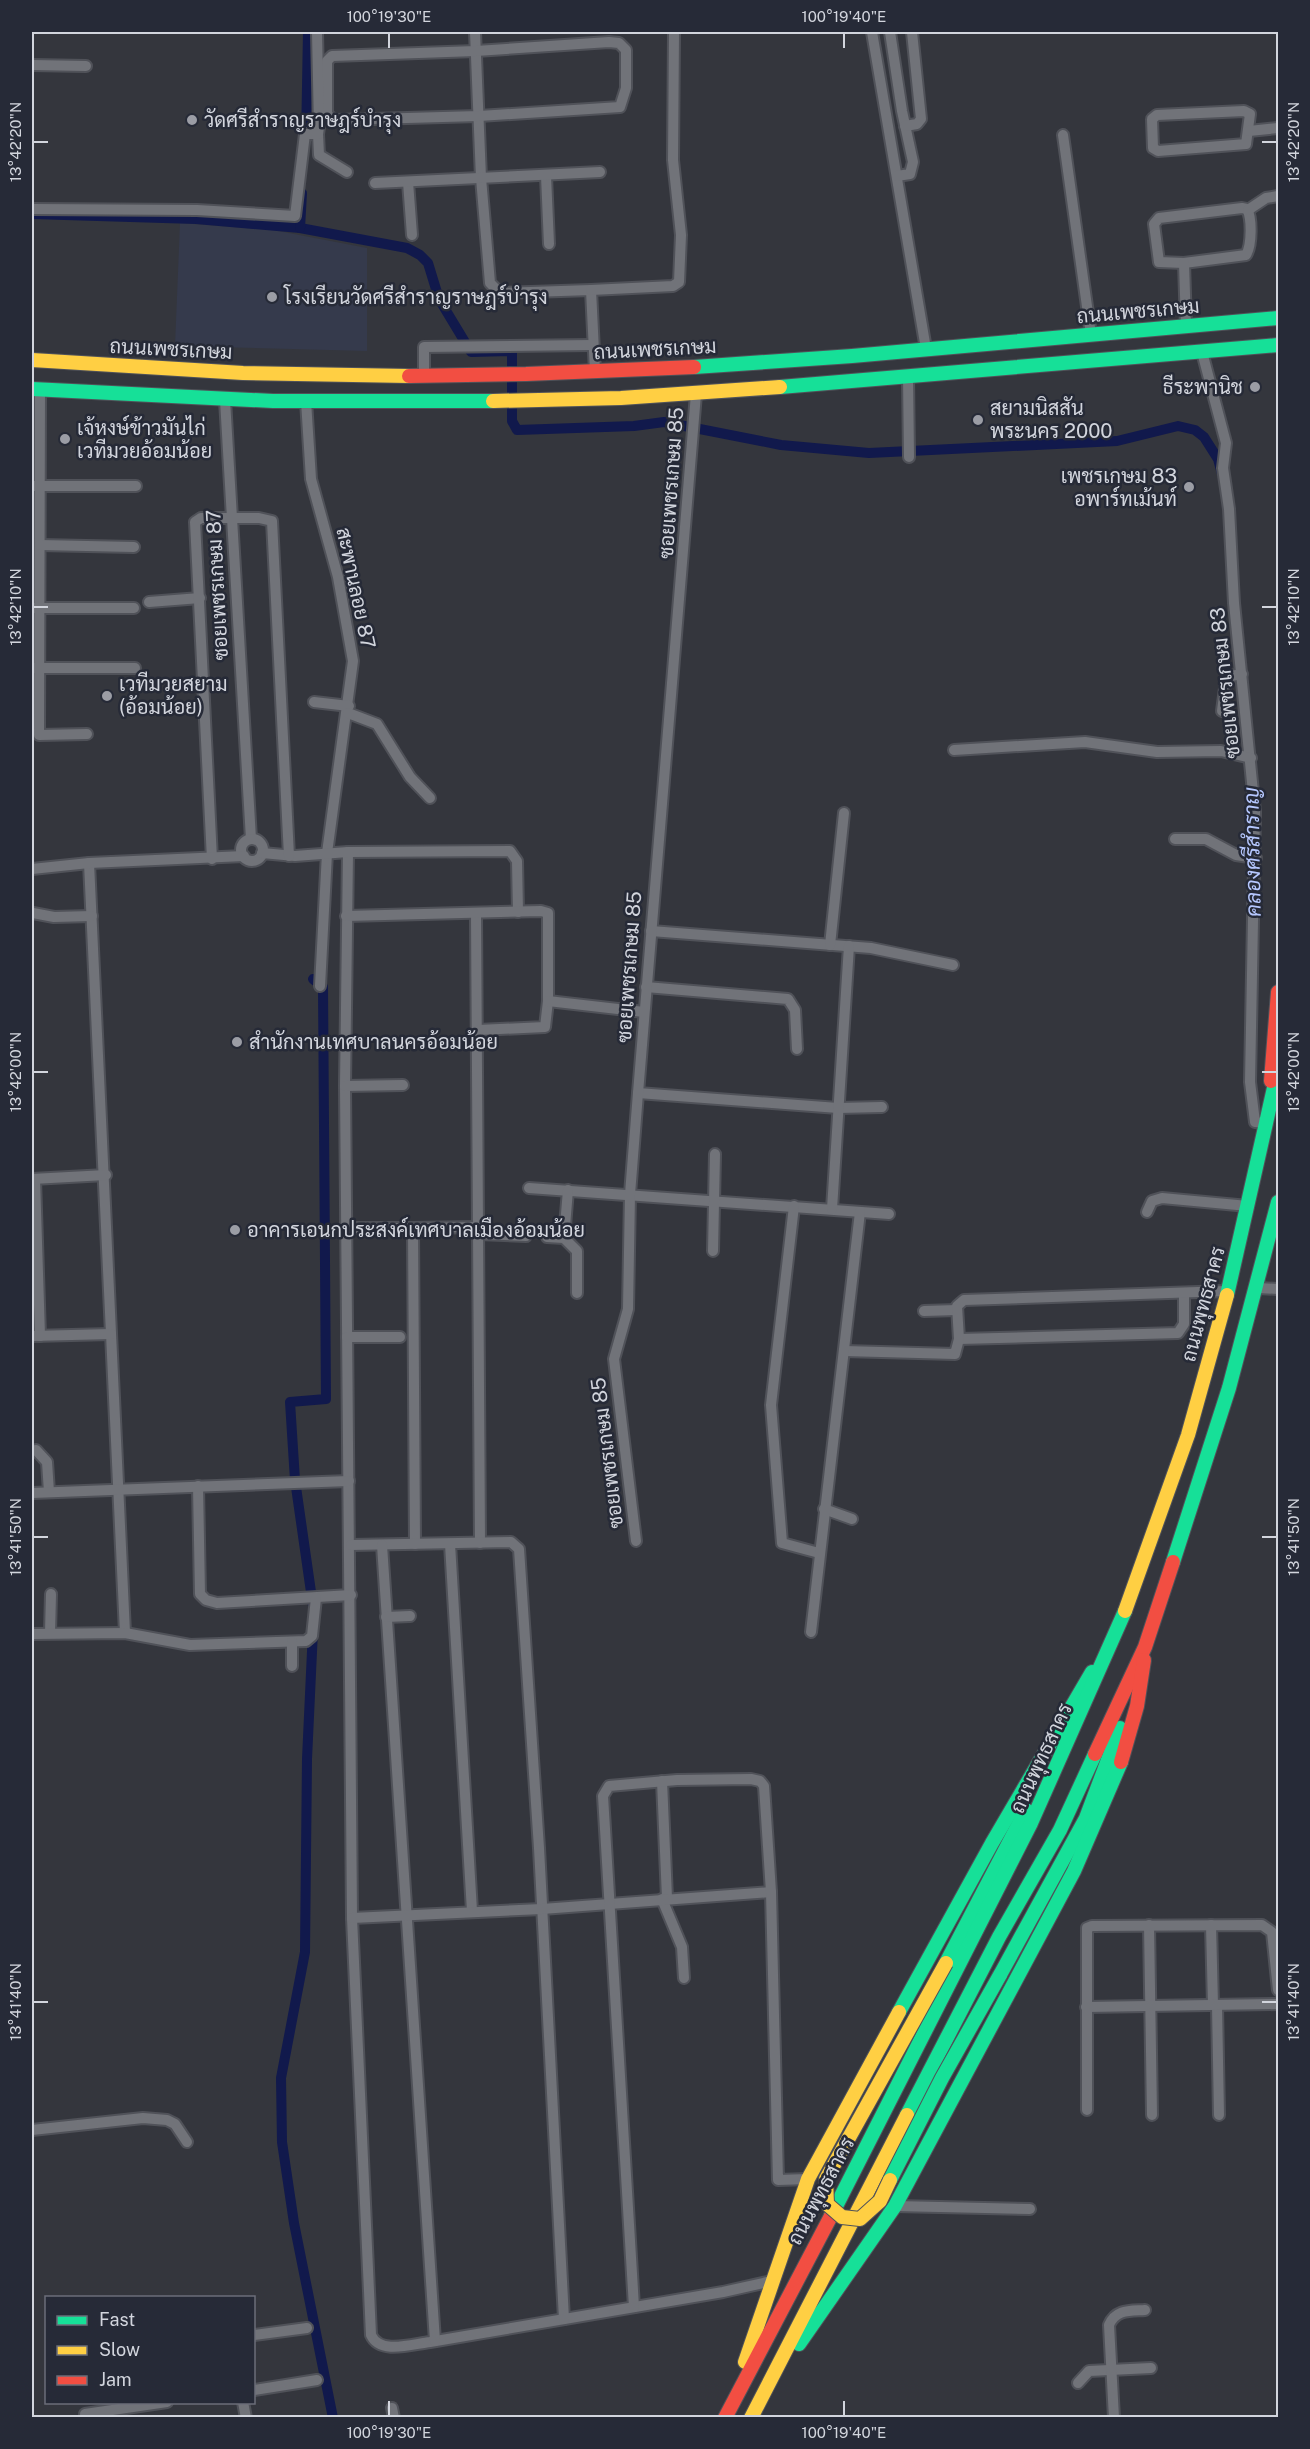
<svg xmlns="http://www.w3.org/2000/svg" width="1310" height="2449" font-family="'Public Sans',Sarabun,sans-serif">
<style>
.built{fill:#353a4c}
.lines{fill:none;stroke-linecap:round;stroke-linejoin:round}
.canal{stroke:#11194c;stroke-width:10}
.street-casing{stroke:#505259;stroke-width:14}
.fast-casing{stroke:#505259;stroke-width:16}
.slow-casing{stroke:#505259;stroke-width:16}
.jam-casing{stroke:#505259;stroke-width:16}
.street{stroke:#717379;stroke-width:10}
.fast{stroke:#16e098;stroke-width:14}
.slow{stroke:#ffcf43;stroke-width:14}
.jam{stroke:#f24e42;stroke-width:14}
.fast-bridge-casing{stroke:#505259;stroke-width:16;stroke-linecap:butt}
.slow-bridge-casing{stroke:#505259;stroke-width:16;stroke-linecap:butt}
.fast-bridge{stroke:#16e098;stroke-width:14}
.slow-bridge{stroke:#ffcf43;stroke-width:14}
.ticks{fill:none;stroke:#d2d5dd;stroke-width:2}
.poi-dot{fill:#9b9da5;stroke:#262a37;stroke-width:2}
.labels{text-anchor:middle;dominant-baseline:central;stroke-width:5;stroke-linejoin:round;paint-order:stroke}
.poi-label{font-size:20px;fill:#d2d5dd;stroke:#262a37;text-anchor:start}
.street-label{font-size:20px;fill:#d2d5dd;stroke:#262a37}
.water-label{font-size:21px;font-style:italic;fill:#b6c8ff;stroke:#262a37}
.neatline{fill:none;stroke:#d2d5dd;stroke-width:2}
.ticks-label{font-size:15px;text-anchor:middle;fill:#d2d5dd}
</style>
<rect width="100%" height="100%" fill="#34363d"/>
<path class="built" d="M180,223L273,230L367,248V351L175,346Z"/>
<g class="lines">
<g class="canal">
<path d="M306,141L308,32"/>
<path d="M32,214L196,219L300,228L407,248L420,255L428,263L439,299L471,352L512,351V421L517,430L634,426L664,422L781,445L869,453L1117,441L1178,426L1195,430L1204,437L1218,459L1222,474"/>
<path d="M300,228L302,193"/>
<path d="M313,979L323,987L326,1399L290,1402L295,1480L313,1606"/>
<path d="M313,1630L307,1759L305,1952L281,2078L282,2142L294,2223L333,2418"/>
</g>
<g class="street-casing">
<g id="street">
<path d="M475,32L481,178L490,283L500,293L591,290L595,372"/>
<path d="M872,32L926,349"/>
<path d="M890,32L902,111L913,162L910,174L897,176"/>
<path d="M609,42L619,43L626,50V88L620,107L479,116L335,120L327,115V61L332,56L476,51Z"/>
<path d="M32,65L86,66"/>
<path d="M1244,111L1250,114L1246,144L1158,151L1153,148L1152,119L1157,115Z"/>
<path d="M905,126L917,124L921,119L912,32"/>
<path d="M1249,131L1278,128"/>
<path d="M318,134L319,155L347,172"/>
<path d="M1063,135L1091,335"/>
<path d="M546,176L549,244"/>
<path d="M408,182L412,235"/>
<path d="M375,183L600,172"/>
<path d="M1242,208L1247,209C1252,218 1252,245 1246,255L1184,263L1159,262L1154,224L1159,218Z"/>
<path d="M32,209L197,210L295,216L305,134H318L319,127L317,32"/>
<path d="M1248,210L1266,198L1278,196"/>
<path d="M1184,263L1186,326"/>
<path d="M591,290L673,286L679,282L681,235L673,160L674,32"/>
<path d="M1202,352L1226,443L1223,468L1229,509L1234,603L1255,812L1250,1082L1255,1122L1267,1123"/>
<path d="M424,376V347L592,345"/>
<path d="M908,376L909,457"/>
<path d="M40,390L39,735L87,734"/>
<path d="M225,400L251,839"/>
<path d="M306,401L311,479L338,577L353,661L327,853L320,986"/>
<path d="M32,486H136"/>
<path d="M40,545L134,547"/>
<path d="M149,602L200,598"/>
<path d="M32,608H134"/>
<path d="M32,668H135"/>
<path d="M314,702L349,706"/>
<path d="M1222,711L1226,681L1231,676L1242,674"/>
<path d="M348,713L377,724L410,777L430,798"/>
<path d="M954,750L1085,742L1157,752L1221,751L1251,758"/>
<path d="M1175,839H1206L1236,855L1256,858"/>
<circle cx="252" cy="850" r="11"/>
<path d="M348,852L345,1086L352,1918L371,2335C380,2355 412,2344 430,2342L723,2292L772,2281"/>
<path d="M262,853L295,856L348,852L510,851L517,861L518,912"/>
<path d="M212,859L195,522L201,518H259L272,521L289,856"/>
<path d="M89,863L125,1633"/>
<path d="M32,869L89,863L244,856"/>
<path d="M33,913L54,917L92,916"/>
<path d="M476,914L480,1543"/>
<path d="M346,916L541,911L548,913V1001L545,1027L478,1030"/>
<path d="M651,931L871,948L953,965"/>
<path d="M830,945L844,813"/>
<path d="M646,987L788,999L795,1010L797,1049"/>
<path d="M548,1001L644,1012"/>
<path d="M345,1086L403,1085"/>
<path d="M638,1093L838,1108L882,1107"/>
<path d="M32,1179L106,1175"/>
<path d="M35,1179L40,1336"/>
<path d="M529,1188L889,1214"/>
<path d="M794,1206L771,1405L782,1543L819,1553"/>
<path d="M832,1209L849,946"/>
<path d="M1147,1212L1152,1201L1162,1198L1248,1206"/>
<path d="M347,1228H413"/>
<path d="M479,1234L526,1236"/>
<path d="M547,1237L564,1238L577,1251V1293"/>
<path d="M564,1238L568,1190"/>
<path d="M713,1251L715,1154"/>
<path d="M1258,1288L1278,1289"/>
<path d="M924,1311L957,1310"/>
<path d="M32,1336L111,1334"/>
<path d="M347,1337H400"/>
<path d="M959,1339L1178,1333L1184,1324V1293"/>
<path d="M844,1351L955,1354L959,1339L957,1306L964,1300L1227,1291"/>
<path d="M36,1450L47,1462L49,1492"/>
<path d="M198,1486L200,1594L206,1600L217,1603L351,1595"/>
<path d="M32,1493L349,1481"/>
<path d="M824,1509L852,1519"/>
<path d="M636,1541L614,1359L628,1309L630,1194L638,1093L696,394"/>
<path d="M415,1544L413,1228L478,1227"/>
<path d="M450,1544L472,1911"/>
<path d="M351,1545L511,1542L519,1549L539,1848L564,2319"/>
<path d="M382,1545L435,2341"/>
<path d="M386,1617L410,1616"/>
<path d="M811,1632L860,1212"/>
<path d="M50,1633L51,1594"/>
<path d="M32,1634L125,1633L190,1645L306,1641L312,1636L316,1598"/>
<path d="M292,1666V1642"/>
<path d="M662,1781L667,1898"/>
<path d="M662,1899L682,1947L684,1978"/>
<path d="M352,1918L542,1909L771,1892"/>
<path d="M1149,1925L1152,2115"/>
<path d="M1211,1925L1213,2005"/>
<path d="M1217,2005L1219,2115"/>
<path d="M1086,2007L1278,2004"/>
<path d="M1087,2110V1928L1092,1926L1262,1925L1272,1932L1278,1990"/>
<path d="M32,2130L143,2118L167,2120L175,2124L187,2142"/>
<path d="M895,2206L1030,2209"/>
<path d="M634,2307L603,1796L609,1786L677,1780L751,1779L760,1781L764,1786L771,1892L778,2180L808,2179"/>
<path d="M254,2335L307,2328"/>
<path d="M1078,2383L1089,2371L1151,2368"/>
<path d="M254,2390L317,2380"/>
<path d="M243,2402L246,2418"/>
<path d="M392,2408L394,2418"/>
<path d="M85,2414L167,2402"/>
<path d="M1114,2418L1109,2325C1116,2309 1130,2311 1145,2310"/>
</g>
</g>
<g class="fast-casing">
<g id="fast">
<path d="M694,367L852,356L1278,318"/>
<path d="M780,387L1278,345"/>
<path d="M32,389L273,401H493"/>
<path d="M1227,1295L1278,1070"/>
<path d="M1173,1562L1229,1388L1278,1202"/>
<path d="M946,1963L1026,1810"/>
<path d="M1000,1975L1086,1818L1120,1728"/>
<path d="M899,2012L992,1843L1092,1672"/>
<path d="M907,2115L999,1937L1060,1830L1095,1754"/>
<path d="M831,2216L1031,1823L1125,1611"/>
<path d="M799,2344L895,2206L1074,1871L1121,1762"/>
</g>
</g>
<g class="slow-casing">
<g id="slow">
<path d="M32,360L243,373L409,376"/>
<path d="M493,401L621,398L780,387"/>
<path d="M1125,1611L1188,1435L1227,1295"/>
<path d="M745,2362L808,2179L899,2012"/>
<path d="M751,2418L907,2115"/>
</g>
</g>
<g class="jam-casing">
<g id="jam">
<path d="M409,376L526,374L694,367"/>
<path d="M1271,1081L1278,992"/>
<path d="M1095,1754L1145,1647L1173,1562"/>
<path d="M1121,1762L1137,1706L1144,1660"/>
<path d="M725,2418L831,2216"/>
</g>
</g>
<use href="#street" class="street"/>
<use href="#fast" class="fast"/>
<use href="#slow" class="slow"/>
<use href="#jam" class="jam"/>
<g class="fast-bridge-casing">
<path id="fast-bridge" d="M890,2180L942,2078L1000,1975"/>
</g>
<g class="slow-bridge-casing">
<path id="slow-bridge" d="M890,2180L880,2201L860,2219L842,2217L827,2204L826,2179L946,1963"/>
</g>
<use href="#fast-bridge" class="fast-bridge"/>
<use href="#slow-bridge" class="slow-bridge"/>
</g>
<path class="ticks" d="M389,33V48M844,33V48M33,142H48M1262,142H1277M33,607H48M1262,607H1277M33,1072H48M1262,1072H1277M33,1537H48M1262,1537H1277M33,2002H48M1262,2002H1277M389,2401V2416M844,2401V2416"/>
<g class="poi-dot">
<circle cx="192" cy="120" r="6"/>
<circle cx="272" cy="297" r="6"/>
<circle cx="1255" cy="387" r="6"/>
<circle cx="978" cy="420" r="6"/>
<circle cx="65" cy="439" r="6"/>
<circle cx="1189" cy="487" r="6"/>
<circle cx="107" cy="696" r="6"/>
<circle cx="237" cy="1042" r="6"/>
<circle cx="235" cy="1230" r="6"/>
</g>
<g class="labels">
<g class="poi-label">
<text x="204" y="120">วัดศรีสําราญราษฎร์บํารุง</text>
<text x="284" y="297">โรงเรียนวัดศรีสําราญราษฎร์บํารุง</text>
<text x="1243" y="387" text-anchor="end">ธีระพานิช</text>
<text x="990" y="408">สยามนิสสัน<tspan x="990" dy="23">พระนคร 2000</tspan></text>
<text x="77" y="428">เจ้หงษ์ข้าวมันไก่<tspan x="77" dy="23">เวทีมวยอ้อมน้อย</tspan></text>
<text x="1177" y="476" text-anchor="end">เพชรเกษม 83<tspan x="1177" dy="23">อพาร์ทเม้นท์</tspan></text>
<text x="119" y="684">เวทีมวยสยาม<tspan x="119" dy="23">(อ้อมน้อย)</tspan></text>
<text x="249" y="1042">สำนักงานเทศบาลนครอ้อมน้อย</text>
<text x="247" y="1230">อาคารเอนกประสงค์เทศบาลเมืองอ้อมน้อย</text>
</g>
<g class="street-label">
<text transform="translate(1138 311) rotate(-5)">ถนนเพชรเกษม</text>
<text transform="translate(171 349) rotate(3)">ถนนเพชรเกษม</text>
<text transform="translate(655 349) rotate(-3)">ถนนเพชรเกษม</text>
<text transform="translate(671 483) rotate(-86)">ซอยเพชรเกษม 85</text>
<text transform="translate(217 585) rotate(-93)">ซอยเพชรเกษม 87</text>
<text transform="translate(356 588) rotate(78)">สะพานลอย 87</text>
<text transform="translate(1225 683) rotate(-96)">ซอยเพชรเกษม 83</text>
<text transform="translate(629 967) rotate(-86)">ซอยเพชรเกษม 85</text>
<text transform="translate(1203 1304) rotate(-75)">ถนนพุทธสาคร</text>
<text transform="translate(607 1453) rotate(-97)">ซอยเพชรเกษม 85</text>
<text transform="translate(1041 1758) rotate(-65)">ถนนพุทธสาคร</text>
<text transform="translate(821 2191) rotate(-62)">ถนนพุทธสาคร</text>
</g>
<g class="water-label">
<text transform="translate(1252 852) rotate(-91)">คลองศรีสำราญ</text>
</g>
</g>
<rect width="1310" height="2449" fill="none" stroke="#262a37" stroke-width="66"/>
<rect x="45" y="2296" width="210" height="108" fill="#262a37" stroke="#6b6e79" stroke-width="1.5"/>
<rect x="57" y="2316" width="30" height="9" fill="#16e098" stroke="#6b6e79" stroke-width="1.5"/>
<text x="99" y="2326" font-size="18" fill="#d2d5dd">Fast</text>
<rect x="57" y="2346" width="30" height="9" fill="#ffcf43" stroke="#6b6e79" stroke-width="1.5"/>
<text x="99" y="2356" font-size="18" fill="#d2d5dd">Slow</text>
<rect x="57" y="2376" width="30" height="9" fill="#f24e42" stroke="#6b6e79" stroke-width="1.5"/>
<text x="99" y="2386" font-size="18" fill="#d2d5dd">Jam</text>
<rect x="33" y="33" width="1244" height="2383" class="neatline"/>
<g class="ticks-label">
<text x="389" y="22">100°19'30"E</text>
<text x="844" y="22">100°19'40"E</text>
<text transform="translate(16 142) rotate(-90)" y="5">13°42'20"N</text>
<text transform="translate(1294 142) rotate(-90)" y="5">13°42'20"N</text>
<text transform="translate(16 607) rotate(-90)" y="5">13°42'10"N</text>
<text transform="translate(1294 607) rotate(-90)" y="5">13°42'10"N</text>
<text transform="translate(16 1072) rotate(-90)" y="5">13°42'00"N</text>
<text transform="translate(1294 1072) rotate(-90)" y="5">13°42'00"N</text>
<text transform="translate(16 1537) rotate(-90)" y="5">13°41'50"N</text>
<text transform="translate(1294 1537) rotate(-90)" y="5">13°41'50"N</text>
<text transform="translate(16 2002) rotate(-90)" y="5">13°41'40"N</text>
<text transform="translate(1294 2002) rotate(-90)" y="5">13°41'40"N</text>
<text x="389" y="2438">100°19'30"E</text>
<text x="844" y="2438">100°19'40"E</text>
</g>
</svg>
